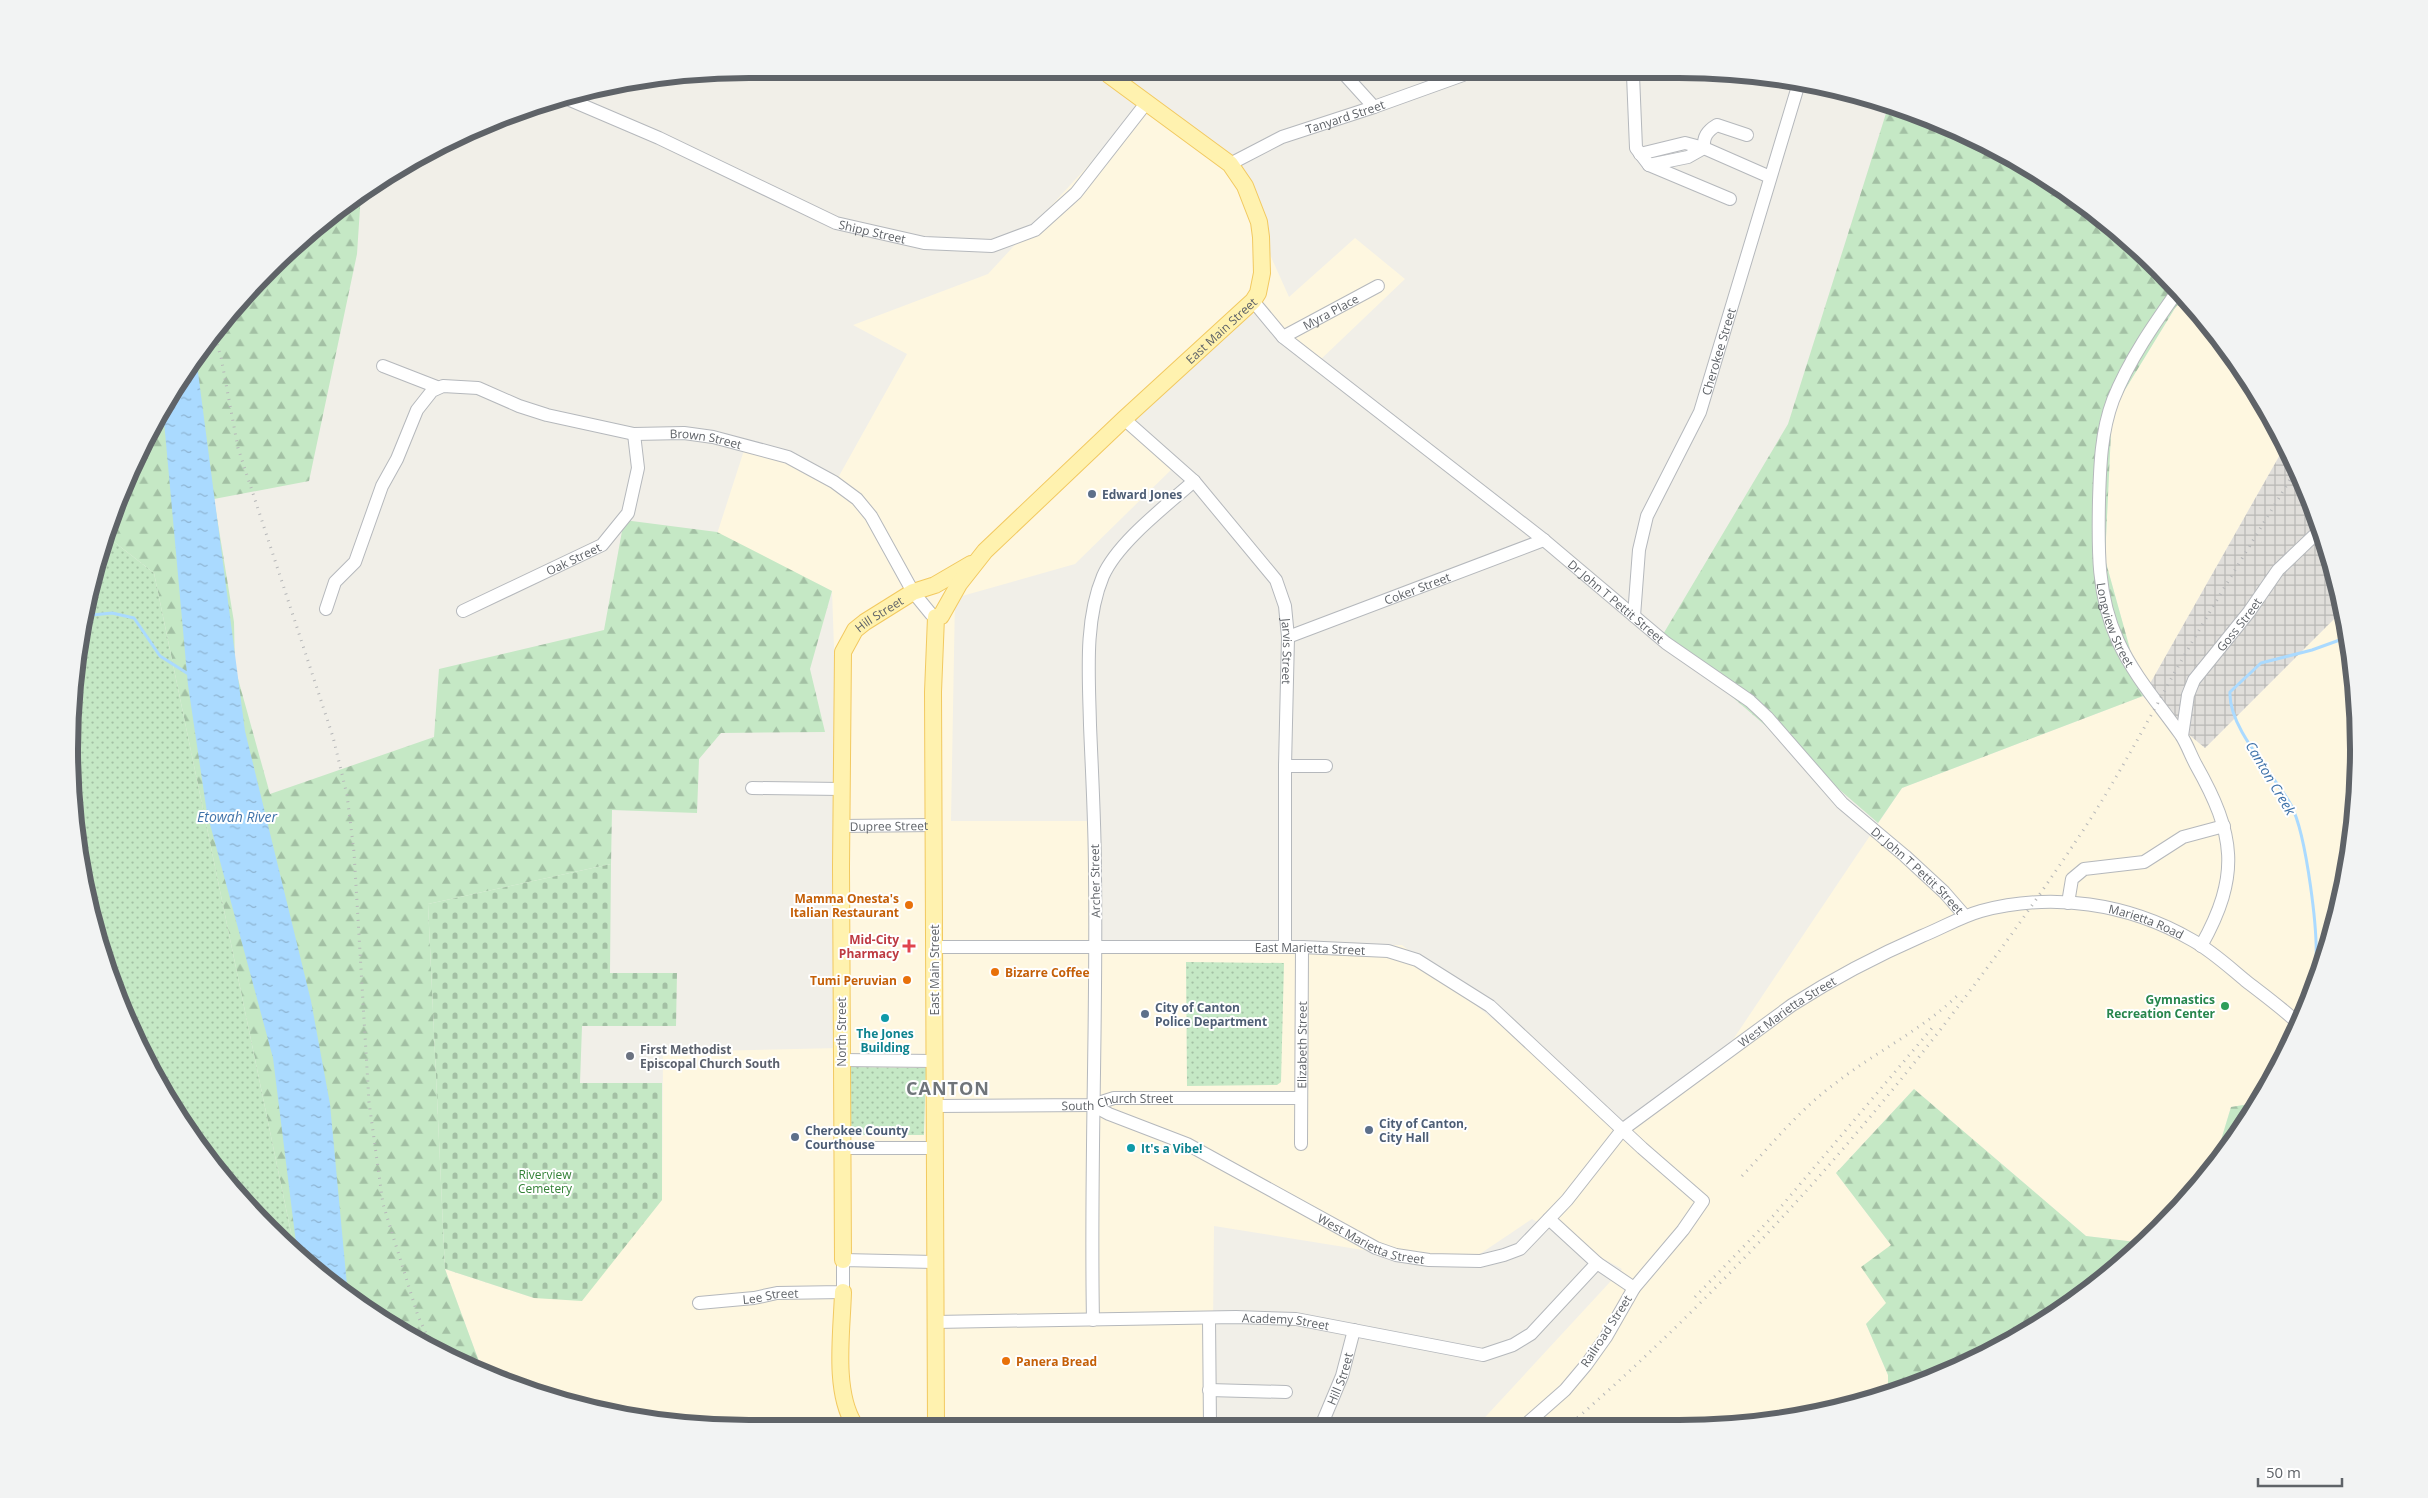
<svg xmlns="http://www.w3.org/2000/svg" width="2428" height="1498" font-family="'Open Sans',sans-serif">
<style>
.commercial{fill:#fef7e0}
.industrial{fill:url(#industrial-grid)}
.forest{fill:url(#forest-firs)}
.cemetery{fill:url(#cemetery-stones)}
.park{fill:url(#park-dots)}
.water{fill:url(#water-ripples)}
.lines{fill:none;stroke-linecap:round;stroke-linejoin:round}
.stream{stroke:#aadaff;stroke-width:3}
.minor-casing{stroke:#b5b8bc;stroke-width:14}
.major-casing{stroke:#f2c960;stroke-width:18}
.minor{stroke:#fff;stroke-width:12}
.major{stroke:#fff2af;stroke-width:16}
.rail{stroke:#b6b7b8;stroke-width:3;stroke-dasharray:1 6;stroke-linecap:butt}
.service-dot{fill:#5c6f8a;stroke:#fff;stroke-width:2}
.food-dot{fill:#e8710a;stroke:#fff;stroke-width:2}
.health-dot{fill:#e0444e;stroke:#fff;stroke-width:2}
.leisure-dot{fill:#2e9e5b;stroke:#fff;stroke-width:2}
.culture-dot{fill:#0f9aa8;stroke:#fff;stroke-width:2}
.worship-dot{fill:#6b7280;stroke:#fff;stroke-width:2}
.labels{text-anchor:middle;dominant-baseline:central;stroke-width:4;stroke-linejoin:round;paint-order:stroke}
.street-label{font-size:12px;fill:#5f6368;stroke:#fff}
.service-label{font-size:12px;font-weight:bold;fill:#4e5e75;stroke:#fff;text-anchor:start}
.food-label{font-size:12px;font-weight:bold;fill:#c56008;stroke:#fff;text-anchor:end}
.health-label{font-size:12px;font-weight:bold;fill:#be3a42;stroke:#fff;text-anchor:end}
.leisure-label{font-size:12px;font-weight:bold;fill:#27864d;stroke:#fff;text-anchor:end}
.culture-label{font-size:12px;font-weight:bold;fill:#0d838f;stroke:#fff}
.worship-label{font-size:12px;font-weight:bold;fill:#5b616d;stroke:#fff;text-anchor:start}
.park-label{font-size:12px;fill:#348238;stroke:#fff}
.water-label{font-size:14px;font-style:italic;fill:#4174aa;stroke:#fff}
.district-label{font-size:18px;font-weight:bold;letter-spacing:1px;fill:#70757a;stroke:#fff}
.rim{fill:none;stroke:#5f6368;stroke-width:6}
</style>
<defs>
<pattern id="industrial-grid" width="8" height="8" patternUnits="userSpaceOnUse" patternTransform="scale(1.25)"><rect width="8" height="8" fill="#e0deda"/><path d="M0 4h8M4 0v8" fill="none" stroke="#b9b8b5"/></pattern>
<pattern id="forest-firs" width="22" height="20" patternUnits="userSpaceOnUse" patternTransform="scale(1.25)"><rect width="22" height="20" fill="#c5e8c5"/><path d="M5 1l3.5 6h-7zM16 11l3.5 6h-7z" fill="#a3c0a4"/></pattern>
<pattern id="cemetery-stones" width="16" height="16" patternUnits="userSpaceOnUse" patternTransform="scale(1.25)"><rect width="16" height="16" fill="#c5e8c5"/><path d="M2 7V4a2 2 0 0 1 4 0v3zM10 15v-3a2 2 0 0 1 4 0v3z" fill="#a3c0a4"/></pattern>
<pattern id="park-dots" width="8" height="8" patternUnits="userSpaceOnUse" patternTransform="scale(1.25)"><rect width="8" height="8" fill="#c5e8c5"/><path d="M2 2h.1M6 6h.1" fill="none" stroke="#a3c0a4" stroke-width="1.8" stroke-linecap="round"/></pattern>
<pattern id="water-ripples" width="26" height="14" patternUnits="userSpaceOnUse" patternTransform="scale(1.25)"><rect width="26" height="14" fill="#aadaff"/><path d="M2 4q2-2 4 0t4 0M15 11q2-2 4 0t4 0" fill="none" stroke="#8eb4d2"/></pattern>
</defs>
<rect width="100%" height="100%" fill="#f1efe8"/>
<path class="commercial" d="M1147,102L1234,159L1256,223L1289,297L1355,238L1405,279L1318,362L1241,304L1122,414L1175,466L1075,564L955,598L951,821H1090V945H1402L1624,1126L1730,1044L1902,788L2143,696L2105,559L2112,411L2177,305L2206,323L2268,409L2285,446L2143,696L2205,748L2342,611L2353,660L2358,793L2336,925L2289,1050L2256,1103L2231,1107L2212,1170L2144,1243L2086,1236L1914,1089L1836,1173L1891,1245L1886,1304L1866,1324L1888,1375V1393L1855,1406L1724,1428L1476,1427L1622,1269L1532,1219L1462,1266L1214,1226L1212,1426L660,1423L484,1375L445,1269L534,1298L662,1200L663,1052L840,1048L841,847L832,591L717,534L747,441L839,476L907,354L853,325L988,274Z"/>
<g class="industrial">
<path d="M2185,296L2190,300L2206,323L2177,305Z"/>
<path d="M2285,446L2323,530L2342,611L2205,748L2143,696Z"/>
</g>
<g class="forest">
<path d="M1888,107L1939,120L2093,209L2185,296L2175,308L2112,411L2105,559L2143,696L1902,788L1878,823L1662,636L1788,424Z"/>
<path d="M361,193L357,254L309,481L214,499L234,622L235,668L270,794L434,737L439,669L604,630L624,520L717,532L832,591L810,669L825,732L721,733L699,759L697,813L612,810L611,864L428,904L445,1269L484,1375L335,1289L294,1247L154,573L104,534L139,448L209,335L335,209Z"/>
<path d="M1914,1089L2086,1236L2144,1243L2128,1260L2019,1338L1888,1393V1375L1866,1324L1886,1303L1861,1267L1891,1245L1836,1173Z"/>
<path d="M2256,1103L2219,1163L2212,1170L2231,1107Z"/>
</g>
<path class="cemetery" d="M611,864L610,973H677L676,1026H582L580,1083H662V1200L582,1301L534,1298L445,1269L428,904Z"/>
<g class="park">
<path d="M104,534L154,573L294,1247L209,1163L139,1050L105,967L75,838L69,749L82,617Z"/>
<path d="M1186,962L1284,963L1281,1082L1277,1085L1187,1086Z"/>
<path d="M849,1067L926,1068L924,1135H848Z"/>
</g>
<path class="water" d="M196,357L245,731L311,1001L330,1104L348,1296L335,1289L297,1251L273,1058L207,813L188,685L163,410Z"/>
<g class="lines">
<g class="stream">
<path d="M82,616L112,613L134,618L160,656L190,675"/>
<path d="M2296,1016C2302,1002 2313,985 2315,970C2320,938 2306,833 2291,805C2274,774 2228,728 2230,692L2261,663L2312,650L2348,637"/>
<path d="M2270,1080L2292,1024"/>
</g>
<g class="minor-casing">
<g id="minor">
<path d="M1345,75L1374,107"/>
<path d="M1633,75L1636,148L1649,165"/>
<path id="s1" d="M563,97L659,138L836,223L924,243L992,246L1035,230L1076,193L1147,102"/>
<path d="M1704,148C1703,137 1707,131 1717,125L1747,135"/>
<path d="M1640,154L1685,143L1704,148L1770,177"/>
<path id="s2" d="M1230,164L1282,137L1374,107L1463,75"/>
<path d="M1649,165L1730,199"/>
<path d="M1649,165L1688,157L1704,148"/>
<path id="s3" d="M2179,289C2154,324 2129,360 2113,400C2101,432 2100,466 2099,500C2098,549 2097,596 2118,641C2134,676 2159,704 2181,735C2187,744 2191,756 2196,765C2235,834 2241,875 2201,946"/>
<path id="s4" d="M1253,301L1283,337L1544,540L1666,643L1750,701L1767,717L1842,803L1905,856L1944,892L1965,916"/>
<path id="s5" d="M1283,337L1378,286"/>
<path d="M383,366L437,387"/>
<path id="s6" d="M1124,419L1194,481L1276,580L1285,606L1288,637L1285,766V947"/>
<path id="s7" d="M326,609L335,582L355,562L382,486L397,459L417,410L432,391L443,386L478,388L519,406L547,415L634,434L684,433L713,437L788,457L834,482L857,499L871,516L913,592L931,614L936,617"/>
<path id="s8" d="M463,611L602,545L628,513L638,468L634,434"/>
<path id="s9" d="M1634,616L1639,550L1647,516L1700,412L1799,83"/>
<path id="s10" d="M1288,637L1544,540"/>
<path id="s11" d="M2182,736L2188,695L2194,680L2249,612L2278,570L2322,528"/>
<path d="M1285,766H1326"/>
<path d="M752,788L842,789"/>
<path id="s12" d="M841,826L935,825"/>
<path d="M2068,903L2072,879L2084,869L2144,862L2183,837L2224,826"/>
<path id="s13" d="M934,947H1302L1388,951L1417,960L1490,1006L1642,1148L1703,1201L1683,1230L1634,1288L1606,1337L1586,1365L1565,1390L1523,1427"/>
<path d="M841,1060L934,1061"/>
<path id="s14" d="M1092,1105L1109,1114L1187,1144L1376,1248L1396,1255L1429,1260L1480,1261L1504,1255L1520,1249L1567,1200L1622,1130L1792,1005C1834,978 1876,956 1922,936C1942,928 1960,917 1981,911C2052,892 2128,903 2192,940C2212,951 2229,967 2246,981C2264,995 2282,1008 2299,1024"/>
<path id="s15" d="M934,1106L1092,1105L1114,1098H1301"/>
<path id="s16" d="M1301,1144L1302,947"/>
<path d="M841,1148H934"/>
<path d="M1549,1219L1597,1263L1634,1288"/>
<path id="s17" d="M699,1303L754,1298L777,1293L843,1292V1260L934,1262"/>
<path d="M1209,1318L1210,1426"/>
<path d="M1093,1320C1090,1171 1097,1023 1095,875C1095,825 1092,775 1090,725C1089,677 1084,621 1103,576C1118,542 1166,506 1194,481"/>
<path id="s18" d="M935,1322L1236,1317L1296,1319L1483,1355L1513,1345L1531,1334L1597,1263"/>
<path d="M1209,1390L1286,1392"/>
<path id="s19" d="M1321,1426L1342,1376L1354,1330"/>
</g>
</g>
<g class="major-casing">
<g id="major">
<path id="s20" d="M843,1260L841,867L843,652L855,630L865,622L913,592L935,585L971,564"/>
<path d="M843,1292C842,1331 833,1390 854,1424"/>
<path id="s21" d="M936,1425L933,692L936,617L941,616L959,584L985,551L1124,419L1253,301L1258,293L1262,273L1261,237L1259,222L1245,186L1230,164L1109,75"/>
</g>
</g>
<use href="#minor" class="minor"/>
<use href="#major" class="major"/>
<g class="rail">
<path d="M213,331L221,357L238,448L333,737L347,795L354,852L369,1102L383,1204L418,1316L431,1344"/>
<path d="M1742,1176C1772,1144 1801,1108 1837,1082C1877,1051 1924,1029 1960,993"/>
<path d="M1695,1297L1774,1215L1933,1027"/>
<path d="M1567,1427C1768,1253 1940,1047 2086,826C2117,778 2144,728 2171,679C2211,608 2254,539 2296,470"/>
</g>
</g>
<g class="service-dot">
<circle cx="1092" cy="494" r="5"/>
<circle cx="1145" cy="1014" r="5"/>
<circle cx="1369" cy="1130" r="5"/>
<circle cx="795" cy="1137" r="5"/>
</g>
<g class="food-dot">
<circle cx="909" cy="905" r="5"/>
<circle cx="995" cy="972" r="5"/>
<circle cx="907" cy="980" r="5"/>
<circle cx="1006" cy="1361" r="5"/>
</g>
<path class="health-dot" d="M906.5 938.5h5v5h5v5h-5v5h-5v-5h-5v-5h5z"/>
<circle class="leisure-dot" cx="2225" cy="1006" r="5"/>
<g class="culture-dot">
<circle cx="885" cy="1018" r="5"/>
<circle cx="1131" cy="1148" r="5"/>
</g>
<circle class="worship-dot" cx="630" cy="1056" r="5"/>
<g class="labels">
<g class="street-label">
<text stroke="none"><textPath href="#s2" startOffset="125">Tanyard Street</textPath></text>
<text stroke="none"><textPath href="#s1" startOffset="338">Shipp Street</textPath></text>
<text stroke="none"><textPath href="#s5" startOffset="54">Myra Place</textPath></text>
<text stroke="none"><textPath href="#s21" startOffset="1215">East Main Street</textPath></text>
<text stroke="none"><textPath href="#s9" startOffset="281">Cherokee Street</textPath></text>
<text stroke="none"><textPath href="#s7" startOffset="528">Brown Street</textPath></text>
<text stroke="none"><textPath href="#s8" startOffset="122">Oak Street</textPath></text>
<text stroke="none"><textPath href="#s10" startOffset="138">Coker Street</textPath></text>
<text stroke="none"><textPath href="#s4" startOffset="472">Dr John T Pettit Street</textPath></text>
<text stroke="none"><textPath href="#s20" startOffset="662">Hill Street</textPath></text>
<text stroke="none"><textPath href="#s3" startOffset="358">Longview Street</textPath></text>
<text stroke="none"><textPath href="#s11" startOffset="129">Goss Street</textPath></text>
<text stroke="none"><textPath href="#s6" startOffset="295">Jarvis Street</textPath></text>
<text stroke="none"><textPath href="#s12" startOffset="48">Dupree Street</textPath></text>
<text stroke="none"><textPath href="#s4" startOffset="878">Dr John T Pettit Street</textPath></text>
<text transform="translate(1095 881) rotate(-91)">Archer Street</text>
<text stroke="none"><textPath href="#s14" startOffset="1214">Marietta Road</textPath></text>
<text stroke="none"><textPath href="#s13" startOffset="376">East Marietta Street</textPath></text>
<text transform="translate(934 970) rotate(-90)">East Main Street</text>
<text stroke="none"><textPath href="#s14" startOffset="826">West Marietta Street</textPath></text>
<text transform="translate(841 1032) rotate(-90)">North Street</text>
<text stroke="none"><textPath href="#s16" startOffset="99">Elizabeth Street</textPath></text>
<text stroke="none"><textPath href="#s15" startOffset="184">South Church Street</textPath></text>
<text stroke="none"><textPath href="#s14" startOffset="311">West Marietta Street</textPath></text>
<text stroke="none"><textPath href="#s17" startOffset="72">Lee Street</textPath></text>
<text stroke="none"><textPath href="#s18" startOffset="351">Academy Street</textPath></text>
<text transform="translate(1606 1331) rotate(-57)">Railroad Street</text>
<text stroke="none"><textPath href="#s19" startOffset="51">Hill Street</textPath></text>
</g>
<g class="service-label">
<text x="1102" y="494">Edward Jones</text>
<text x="1155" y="1007">City of Canton<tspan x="1155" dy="14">Police Department</tspan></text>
<text x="1379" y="1123">City of Canton,<tspan x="1379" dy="14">City Hall</tspan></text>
<text x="805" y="1130">Cherokee County<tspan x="805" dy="14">Courthouse</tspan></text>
</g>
<g class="food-label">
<text x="899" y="898">Mamma Onesta's<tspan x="899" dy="14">Italian Restaurant</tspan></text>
<text x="1005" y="972" text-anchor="start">Bizarre Coffee</text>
<text x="897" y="980">Tumi Peruvian</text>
<text x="1016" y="1361" text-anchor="start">Panera Bread</text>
</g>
<g class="health-label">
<text x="899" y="939">Mid-City<tspan x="899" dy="14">Pharmacy</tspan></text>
</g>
<g class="leisure-label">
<text x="2215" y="999">Gymnastics<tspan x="2215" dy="14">Recreation Center</tspan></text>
</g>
<g class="culture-label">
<text x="885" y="1033">The Jones<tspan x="885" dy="14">Building</tspan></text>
<text x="1141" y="1148" text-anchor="start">It's a Vibe!</text>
</g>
<g class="worship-label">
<text x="640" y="1049">First Methodist<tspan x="640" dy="14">Episcopal Church South</tspan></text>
</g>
<g class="park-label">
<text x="545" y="1174">Riverview<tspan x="545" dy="14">Cemetery</tspan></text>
</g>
<g class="water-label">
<text transform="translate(2271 778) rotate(59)">Canton Creek</text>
<text x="237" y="816">Etowah River</text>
</g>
<g class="district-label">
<text x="948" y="1088">CANTON</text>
</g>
</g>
<path d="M0 0H2428V1498H0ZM749 78H1679A671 671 0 0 1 2350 749V749A671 671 0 0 1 1679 1420H749A671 671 0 0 1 78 749V749A671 671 0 0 1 749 78Z" fill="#f2f3f3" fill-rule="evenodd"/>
<path class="rim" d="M749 78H1679A671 671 0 0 1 2350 749V749A671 671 0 0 1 1679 1420H749A671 671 0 0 1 78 749V749A671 671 0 0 1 749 78Z"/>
<path d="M2258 1478v8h84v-8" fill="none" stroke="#5f6368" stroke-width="2.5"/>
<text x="2266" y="1478" font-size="15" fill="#5f6368" stroke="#ffffff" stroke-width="4" paint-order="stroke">50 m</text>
</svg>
